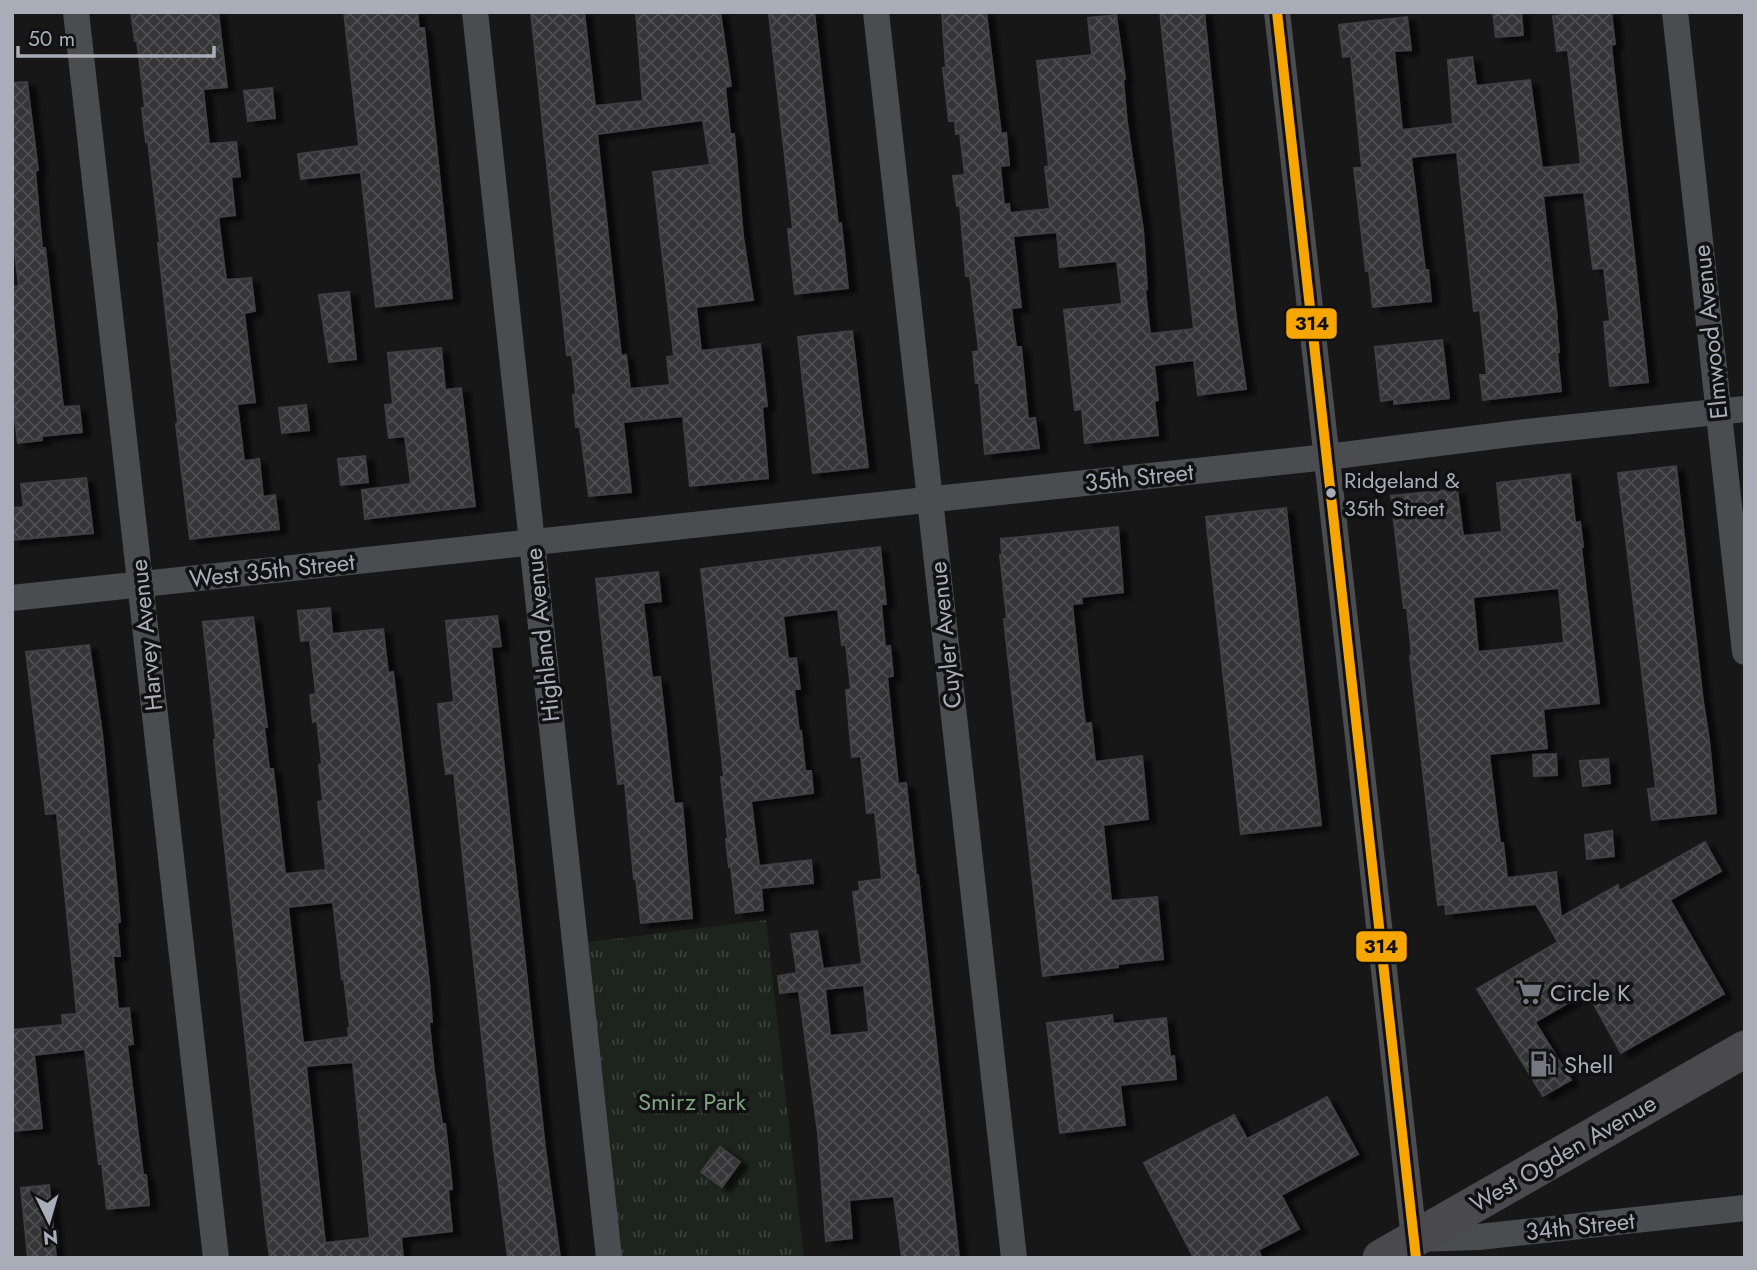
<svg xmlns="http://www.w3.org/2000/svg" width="1757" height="1270" font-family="Jost,sans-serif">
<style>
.park{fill:url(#park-tufts)}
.building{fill:url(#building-cross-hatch);stroke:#3f4043;stroke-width:2;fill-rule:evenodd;filter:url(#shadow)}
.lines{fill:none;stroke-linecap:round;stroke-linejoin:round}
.minor{stroke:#4b4c50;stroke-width:26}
.secondary{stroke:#4a4a4e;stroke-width:37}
.bus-1-casing{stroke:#111113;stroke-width:16}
.bus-1{stroke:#f7a600;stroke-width:10}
.bus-dot{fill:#a8adb8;stroke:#111113;stroke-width:2.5}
.labels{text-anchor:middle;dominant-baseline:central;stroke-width:7;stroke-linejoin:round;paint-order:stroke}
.bus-label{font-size:22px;fill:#a8adb8;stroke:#111113;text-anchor:start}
.street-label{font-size:24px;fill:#a8adb8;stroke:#111113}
.poi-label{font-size:24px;fill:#a8adb8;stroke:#111113;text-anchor:start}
.park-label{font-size:24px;fill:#7fa381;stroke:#111113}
.line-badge{stroke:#111113;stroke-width:2.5}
.pale-badge-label{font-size:19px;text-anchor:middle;font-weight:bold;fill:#111}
</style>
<defs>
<pattern id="park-tufts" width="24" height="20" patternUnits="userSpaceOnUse" patternTransform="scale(1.75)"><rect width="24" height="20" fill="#1d241e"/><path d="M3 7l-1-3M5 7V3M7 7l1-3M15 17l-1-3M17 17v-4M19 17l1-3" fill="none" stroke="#3b413d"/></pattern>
<pattern id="building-cross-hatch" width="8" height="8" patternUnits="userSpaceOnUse" patternTransform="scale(1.75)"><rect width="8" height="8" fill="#353536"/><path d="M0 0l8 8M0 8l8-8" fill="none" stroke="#4f5051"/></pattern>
<filter id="shadow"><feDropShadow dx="8" dy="4.5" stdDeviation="2" flood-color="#0009"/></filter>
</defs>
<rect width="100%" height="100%" fill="#171717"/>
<path class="park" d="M766,920L804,1258H616L581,943Z"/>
<g class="building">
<path d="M131,12H218L227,87L203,89L209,144L236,142L240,176L231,177L235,215L218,217L226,280L251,278L255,311L244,313L255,402L237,404L244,461L259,459L263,497L275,495L279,529L190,539L176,424L178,423L158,243H160L148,141L146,142L142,108H145L137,40L135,41Z"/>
<path d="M344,12H417L419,28H424L452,298L376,307L361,172L301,179L298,154L359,146Z"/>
<path d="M531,12H584L595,106L643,101L636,12H720L731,86L725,87L730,134H734L743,237L753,300L696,307L701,351L760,344L767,406L762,407L768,478L690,486L683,416L623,422L631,492L589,496L580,427H576L573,395L576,394L572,355H567ZM703,120L710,165L653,172L674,356L667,357L670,385L630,389L626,355L621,356L597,134Z"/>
<path d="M788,12H814L838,224L841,223L848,288L795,294L788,229H793L769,14Z"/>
<path d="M942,12H986L1001,134L1006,133L1009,165L1000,166L1004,205L1009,204L1010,213L1050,209L1045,167L1049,166L1037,61L1092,55L1088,18L1116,15L1125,79L1123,80L1127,123L1143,230L1147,289L1145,290L1150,334L1194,329L1160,12H1204L1236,319L1246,389L1198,395L1194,360L1154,365L1158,400L1154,401L1158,435L1085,443L1082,409L1075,410L1064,310L1122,304L1117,261L1060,267L1057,232L1013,236L1021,307L1011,308L1016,347H1021L1028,419L1035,418L1039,448L985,454L979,383H976L973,352L979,351L970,276H966L960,205L957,206L953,176L965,175L960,133L956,134L955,121H949L943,68H946Z"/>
<path d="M1493,12H1521L1523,35L1496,37Z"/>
<path d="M1586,12H1611L1615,44L1611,45L1648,382L1610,386L1604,322L1610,321L1604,268L1593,269L1584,192L1543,196L1557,319L1556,320L1559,352H1557L1561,391L1483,400L1480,375H1487L1480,310L1474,311L1457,152L1411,157L1425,270H1428L1431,301L1373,307L1369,270L1366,271L1354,168H1362L1351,56L1343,57L1339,25L1407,17L1411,50L1394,51L1402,130L1453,124L1448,60L1472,57L1476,86L1530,80L1542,168L1581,164L1568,50L1557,51L1553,16Z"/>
<path d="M27,82L38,170L35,171L42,248H45L63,407L79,406L82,432L42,436V440L18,443L12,396V287L19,286L14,246H12V83Z"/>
<path d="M272,88L275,118L248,121L244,91Z"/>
<path d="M349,292L356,359L329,362L319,295Z"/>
<path d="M852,331L868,467L813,473L798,337Z"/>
<path d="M1442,340L1449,398L1394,404V399L1381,401L1375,347Z"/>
<path d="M441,348L445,390L461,388L475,506L365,519L362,490L411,484L405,436L389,438L385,405L393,404L388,353Z"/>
<path d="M306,405L309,430L282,433L279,408Z"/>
<path d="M365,456L368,482L341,485L338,459Z"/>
<path d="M1676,466L1703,702L1709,740L1716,813L1652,820L1648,789L1656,788L1618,473Z"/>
<path d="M1570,474L1575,523L1580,522L1583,547H1581L1599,703L1543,709L1547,748L1489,754L1500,843H1503L1507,878L1556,872L1561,917L1618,885L1619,891L1705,842L1721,871L1670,900L1724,994L1621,1053L1587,992L1535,1022L1571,1080L1543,1096L1477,989L1558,942L1536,904L1446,914L1445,904L1438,905L1410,656H1412L1407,608H1404L1391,496L1457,489L1463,536L1502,532L1497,483ZM1559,588L1564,643L1478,652L1473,597Z"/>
<path d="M86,478L93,533L12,540V508L24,507L21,484Z"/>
<path d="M1286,508L1321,825L1241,834L1206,517Z"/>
<path d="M1118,527L1123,592L1081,597L1082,603L1072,604L1082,698L1085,724L1091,723L1095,762L1142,756L1148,819L1103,825L1111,901L1157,897L1163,959L1118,964V967L1043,976L1004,619H1007L1000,555H1002L1001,539Z"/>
<path d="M880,547L886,604H881L885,647L890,646L893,676L887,677L898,784L906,783L916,875H918L959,1258H902L894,1196L849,1200L852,1238L826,1241L818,1133L799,991L780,993L778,976L797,973L791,934L817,931L823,969L862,964L853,892L860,891L859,882L882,879L875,812L867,813L861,756L852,757L846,690L851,689L846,645H842L838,609L783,616L788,659L796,658L800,689H794L799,732L801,731L805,771H811L813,793L751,801L759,866L811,860L813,883L761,888L763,910L736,913L731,867H729L726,839H728L721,777H724L701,569ZM864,985L869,1032L830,1036L825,989Z"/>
<path d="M658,572L661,601L643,603L652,678L660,677L674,804L682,803L692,918L641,923L636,878L634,879L625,783L618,784L596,579Z"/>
<path d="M330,608L332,634L383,629L388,673L393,672L429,982L432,1022H429L434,1071L442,1124H445L450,1168L452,1189L448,1190L452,1231L401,1237L403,1258H270L266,1230L217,775L214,740H216L203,622L253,617L267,727H264L269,769H273L285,874L326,870L318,802L323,801L319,765L322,764L317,721L313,722L310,695L316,694L310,640L301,641L298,611ZM333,902L342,979L344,978L350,1028H348L349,1037L303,1043L288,907ZM353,1062L370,1238L325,1243L306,1066Z"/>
<path d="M497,616L501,646L491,647L545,1148L560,1258H508L493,1142L454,773L446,774L442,744L438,704L454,702L446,621Z"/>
<path d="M89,645L102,733L120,922H117L120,956H113L118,1009L129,1008L133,1044L127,1045L143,1175H146L149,1205L107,1209L102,1164H99L85,1049L34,1055L42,1128L14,1131L12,1117V1030L63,1025L62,1015L77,1014L57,813L46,814L26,652Z"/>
<path d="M1556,754L1557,775L1534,776L1533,755Z"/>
<path d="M1608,759L1610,783L1583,786L1580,761Z"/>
<path d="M1612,831L1614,856L1587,859L1585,835Z"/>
<path d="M1112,1015L1113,1024L1166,1018L1170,1057L1174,1056L1176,1079L1120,1085L1125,1125L1060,1133L1047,1023Z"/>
<path d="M1327,1097L1358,1154L1281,1195L1299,1229L1258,1250L1262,1258H1194L1144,1163L1234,1115L1247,1139Z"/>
<path d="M720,1147L740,1162L722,1187L701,1172Z"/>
<path d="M49,1185L56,1258H28L21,1188Z"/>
</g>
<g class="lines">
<g class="minor">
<path d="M76,12L216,1258"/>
<path d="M475,12L609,1258"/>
<path d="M876,12L1014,1258"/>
<path d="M1277,12L1414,1239L1479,1237L1745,1208"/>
<path d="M1675,12L1745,652"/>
<path d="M12,598L1327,457L1527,432L1745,409"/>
</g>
<path class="secondary" d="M1381,1258L1745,1049"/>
<g class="bus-1-casing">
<path id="bus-1" d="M1277,12L1416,1258"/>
</g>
<use href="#bus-1" class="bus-1"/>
</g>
<defs>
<g id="supermarket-bare" transform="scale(2.1)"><path d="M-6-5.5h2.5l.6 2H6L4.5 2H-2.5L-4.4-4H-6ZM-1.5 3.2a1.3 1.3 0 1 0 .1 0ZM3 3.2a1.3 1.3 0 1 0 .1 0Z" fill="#757880" stroke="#111113" stroke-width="2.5" paint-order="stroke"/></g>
<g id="fuel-bare" transform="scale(2.1)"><path d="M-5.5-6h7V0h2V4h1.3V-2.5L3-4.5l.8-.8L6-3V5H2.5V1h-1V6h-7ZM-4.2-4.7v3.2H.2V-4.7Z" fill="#757880" stroke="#111113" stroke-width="2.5" paint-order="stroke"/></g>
</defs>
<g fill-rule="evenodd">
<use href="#supermarket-bare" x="1529" y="992"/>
<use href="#fuel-bare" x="1543" y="1064"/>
</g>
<circle class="bus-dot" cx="1331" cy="493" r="6"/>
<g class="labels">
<g class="bus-label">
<text x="1344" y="480">Ridgeland &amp;<tspan x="1344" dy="28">35th Street</tspan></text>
</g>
<g class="street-label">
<text transform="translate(1710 332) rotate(-96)">Elmwood Avenue</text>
<text transform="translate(1139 477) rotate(-6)">35th Street</text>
<text transform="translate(272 570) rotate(-6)">West 35th Street</text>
<text transform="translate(146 635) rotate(-96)">Harvey Avenue</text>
<text transform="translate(542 635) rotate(-96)">Highland Avenue</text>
<text transform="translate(945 635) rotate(-96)">Cuyler Avenue</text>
<text transform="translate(1563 1153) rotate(-30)">West Ogden Avenue</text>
<text transform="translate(1580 1226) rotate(-6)">34th Street</text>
</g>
<g class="poi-label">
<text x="1550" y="992">Circle K</text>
<text x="1564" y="1064">Shell</text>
</g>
<g class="park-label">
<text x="692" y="1101">Smirz Park</text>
</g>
</g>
<g class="line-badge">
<rect x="1285" y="307" width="53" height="33" rx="7" fill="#f7a600"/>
<rect x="1355" y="930" width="53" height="33" rx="7" fill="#f7a600"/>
</g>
<g class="pale-badge-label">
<text x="1312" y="330">314</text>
<text x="1381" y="953">314</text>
</g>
<rect width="1757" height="1270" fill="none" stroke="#a8adb8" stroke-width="28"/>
<g transform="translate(49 1221) rotate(175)" stroke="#111113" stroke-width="5" paint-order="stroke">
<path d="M0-5L12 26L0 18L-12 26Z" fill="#a8adb8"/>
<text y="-10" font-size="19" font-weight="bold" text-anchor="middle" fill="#a8adb8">N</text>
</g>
<path d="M18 46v10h196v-10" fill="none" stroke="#a8adb8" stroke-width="3.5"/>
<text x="28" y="46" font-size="21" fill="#a8adb8" stroke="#111113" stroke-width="5" paint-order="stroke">50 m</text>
</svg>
